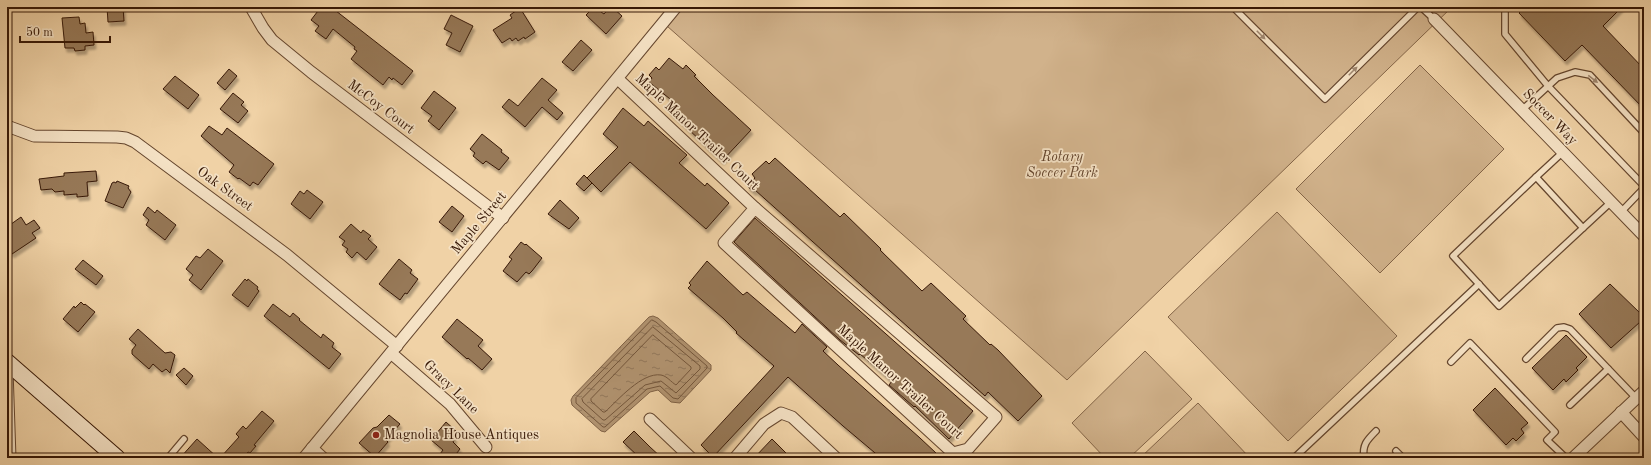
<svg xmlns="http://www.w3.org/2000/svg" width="1651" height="465" font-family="'Old Standard TT',serif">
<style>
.green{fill:#d1b28b;stroke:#846548}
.water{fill:url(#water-ripples);stroke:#806246}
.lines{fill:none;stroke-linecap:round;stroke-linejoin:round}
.shore{stroke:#74563b;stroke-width:1}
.building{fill:#977959;stroke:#371806;filter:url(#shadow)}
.lane-casing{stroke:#65462e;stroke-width:8}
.street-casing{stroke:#65462e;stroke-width:13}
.secondary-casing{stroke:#371806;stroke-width:18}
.lane{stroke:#f5e2c5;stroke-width:5.5}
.street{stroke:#f5e2c5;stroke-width:11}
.secondary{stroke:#f5e2c5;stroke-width:16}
.oneway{fill:#a0876f}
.poi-dot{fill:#8f2418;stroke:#f5e2c5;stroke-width:1.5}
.labels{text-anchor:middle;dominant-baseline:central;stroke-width:3.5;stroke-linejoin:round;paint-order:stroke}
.street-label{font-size:14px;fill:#371806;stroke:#f5e2c5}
.park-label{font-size:14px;font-style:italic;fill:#65462e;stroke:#f5e2c5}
.poi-label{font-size:14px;fill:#371806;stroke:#f5e2c5;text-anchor:start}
</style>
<defs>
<pattern id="water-ripples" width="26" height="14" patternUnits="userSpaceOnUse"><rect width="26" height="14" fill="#b19370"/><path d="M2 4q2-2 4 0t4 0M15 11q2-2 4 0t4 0" fill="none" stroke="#91775a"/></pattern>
<filter id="shadow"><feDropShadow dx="2" dy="4" stdDeviation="1" flood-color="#0004"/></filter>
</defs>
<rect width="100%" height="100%" fill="#f0d2a6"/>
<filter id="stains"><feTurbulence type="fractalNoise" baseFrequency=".005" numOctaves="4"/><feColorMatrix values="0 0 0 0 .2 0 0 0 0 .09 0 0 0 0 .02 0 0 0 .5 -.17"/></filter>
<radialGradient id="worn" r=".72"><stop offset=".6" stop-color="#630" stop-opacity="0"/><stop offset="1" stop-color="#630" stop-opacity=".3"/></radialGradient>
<g class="green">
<path d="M683,7H1452L1067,380L667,26Z"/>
<path d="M1420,65L1504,149L1380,273L1296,189Z"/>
<path d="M1277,212L1397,336L1288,441L1168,317Z"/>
<path d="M1145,351L1192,399L1129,458H1105L1072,423Z"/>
<path d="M1198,403L1250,458H1140Z"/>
</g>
<path class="water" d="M653,316L658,318L711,365V370L680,403L671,402L658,390L650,392L605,432L601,431L572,405L571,400L573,396L649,317Z"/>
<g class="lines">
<g class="shore">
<path d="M652,320L656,322L707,366V368L678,399L673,398L660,386L647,389L605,427H603L576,403V398Z"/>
<path d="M653,327L700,366V369L676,393L661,381L645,385L605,420H603L583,402L582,399Z"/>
<path d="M653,335L691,367V369L676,385C671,382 667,376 661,375C642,372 618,400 605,412H603L591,401V399Z"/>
</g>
</g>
<g class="building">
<path d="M107,7H123L124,21L108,22Z"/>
<path d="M321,7H331L413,71L402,85L393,78L392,80L389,77L383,85L351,59L357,51L354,49L355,47L333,29L326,39L315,31L319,26L311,20Z"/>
<path d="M594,7L604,14L610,7H612L622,16L606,34L586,15Z"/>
<path d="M1525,7H1622L1603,26L1644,69V109L1582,45L1565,61L1519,13Z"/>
<path d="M520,8L535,32L525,39L524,37L518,41L516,38L512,41L510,38L502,43L493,30L512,18L510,15Z"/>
<path d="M451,15L473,26L460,52L446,45L452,33L444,29Z"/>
<path d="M79,17L80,24L85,23L86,33L93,32L94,45L85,46V50L75,51L74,48H65L62,18Z"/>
<path d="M581,40L592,50L573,71L562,62Z"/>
<path d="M669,58L683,69L686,65L696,75L694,76L713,95L751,130L722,161L668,110L675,103L649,82L652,78L649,75L656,67L659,70Z"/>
<path d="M229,69L237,76L225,90L217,83Z"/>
<path d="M175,76L199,95L188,109L163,89Z"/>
<path d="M542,78L557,90L548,100L563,113L557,120L542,107L525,127L502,107L509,99L518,106Z"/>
<path d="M434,91L456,108L439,130L428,121L432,116L421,108Z"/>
<path d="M233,93L244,102L241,105L248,111L238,123L220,109Z"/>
<path d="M623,108L644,126L648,121L687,155L679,163L705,186L707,183L729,203L706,229L630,162L601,192L587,178L618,147L603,134Z"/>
<path d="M209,126L222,135L227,128L274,164L258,185L253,182L250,186L239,178L238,179L229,172L234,165L201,136Z"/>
<path d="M482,134L502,150L501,152L509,158L499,170L486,161L483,164L473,156L475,153L470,149Z"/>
<path d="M775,158L840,217L844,213L881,249L880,250L922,291L931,283L966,316L963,319L990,345L991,344L998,350L1042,396L1018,421L988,392L985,396L755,190L754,192L747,186L755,178L752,174L766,161L769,164Z"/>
<path d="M96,171L97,181L87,182L88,196L77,197V194L64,195V191L55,192L52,189L41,190L39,179L64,176V173Z"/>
<path d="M584,175L592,183L584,191L576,184Z"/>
<path d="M117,181L129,186L128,188L131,192L123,208L105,201L112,183L114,182L116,183Z"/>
<path d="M307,190L323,202L310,219L291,204L300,191L304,194Z"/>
<path d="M560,200L579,218L569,229L548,214Z"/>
<path d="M452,206L464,216L452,232L439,222Z"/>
<path d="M148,207L155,213L157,210L176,225L165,240L146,225L149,220L143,215Z"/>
<path d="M21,217L26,225L34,220L40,228L32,233L36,238L12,254L7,248V227Z"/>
<path d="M755,218L973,411L949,439L915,406L914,407L889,385L892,381L860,354L859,355L840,340L734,242Z"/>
<path d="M351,224L361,233L363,230L371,236L368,239L377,247L366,260L357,252L352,258L346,252L348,249L342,245L345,241L339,237Z"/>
<path d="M521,242L525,245L526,244L542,258L532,271L529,274L526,272L517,282L503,271L512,259L509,257Z"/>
<path d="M208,249L223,261L201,290L189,280L193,275L186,269L196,256L200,258Z"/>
<path d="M399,259L412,270L410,273L418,279L407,294L405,293L400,300L379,284Z"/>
<path d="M83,260L103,276L96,285L75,269Z"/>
<path d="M707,261L743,295L747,292L795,333L802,324L827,347L823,351L838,365L920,438L936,453L931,458H881L843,426L788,377L713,457L701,445L774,366L736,333L737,332L723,318L688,288L691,285L689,283Z"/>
<path d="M245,279L247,281L248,279L258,287L257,289L259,291L248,307L232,295Z"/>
<path d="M1610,284L1640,313V322L1611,348L1579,314Z"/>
<path d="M81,302L84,305L85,304L95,312L78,332L63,319L74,306L75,308Z"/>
<path d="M273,304L290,317L293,313L300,319L299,320L321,338L323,334L334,343L332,347L341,354L329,369L264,316Z"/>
<path d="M457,319L483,340L478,346L492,359L482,370L468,358L467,359L442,337Z"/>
<path d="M138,329L165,353L171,352L175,355L170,373L166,369L162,372L153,364L149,369L132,354V350L136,345L129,339Z"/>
<path d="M1566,335L1587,357L1576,368L1578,370L1566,382L1564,379L1553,390L1532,368Z"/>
<path d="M184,368L193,376L186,385L176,375Z"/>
<path d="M1495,388L1528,423L1521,429L1524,433L1516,441L1513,438L1506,445L1473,410Z"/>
<path d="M262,411L274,421L254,445L256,446L250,453L248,452L243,458H220L239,437L236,434L243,426L246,429Z"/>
<path d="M389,415L400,424L386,440L388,442L375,457L359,443L373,428L377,427Z"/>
<path d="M446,422L456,431L453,436L455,438L453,442L460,449L453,458H445L440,454L443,450L431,440Z"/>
<path d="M634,431L650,447L662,458H640L623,442Z"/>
<path d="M197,439L218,458H180Z"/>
<path d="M772,439L791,458H754Z"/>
</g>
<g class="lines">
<g class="lane-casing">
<g id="lane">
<path d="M1233,7L1325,99L1418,7"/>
<path d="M1421,7L1434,19"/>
<path d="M1505,7V34L1548,86L1644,186"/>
<path d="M1522,110L1557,78L1575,72L1590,75L1644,133"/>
<path d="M1563,152L1536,177L1583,228L1611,202"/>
<path d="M1536,177L1453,256L1499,306L1583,228"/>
<path d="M1621,212L1644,188"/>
<path d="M1526,359L1557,328L1564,327L1570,329L1636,398"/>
<path d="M1451,362L1470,343L1555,432L1547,440L1566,458"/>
<path d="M1570,405L1608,369"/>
<path d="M1396,451L1403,458"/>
<path d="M66,458H71"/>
<path d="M168,458L184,439"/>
<path d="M1294,458L1479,284"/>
<path d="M1364,458C1362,445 1367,440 1376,431"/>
</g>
</g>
<g class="street-casing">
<g id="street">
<path d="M252,9L263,28L272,40L311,72L503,218"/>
<path d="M1434,19L1644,236"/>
<path d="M618,79L755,208"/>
<path d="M7,126L34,136L117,137L126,138L135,142L287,255L397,346"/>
<path d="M755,208L996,417L968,449L953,453L724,243Z"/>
<path d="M391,353L450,404L486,447"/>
<path d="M7,370L10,458"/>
<path d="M1621,412L1644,437"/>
<path d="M650,419L691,458"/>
<path d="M312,448L323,458"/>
<path d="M304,458L676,7"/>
<path d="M735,458L764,424L781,413L792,417L836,458"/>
<path d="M1573,458L1644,391"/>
</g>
</g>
<g class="secondary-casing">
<path id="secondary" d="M7,362L117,458"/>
</g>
<use href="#lane" class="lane"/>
<use href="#street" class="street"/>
<use href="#secondary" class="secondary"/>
</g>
<defs><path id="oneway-solid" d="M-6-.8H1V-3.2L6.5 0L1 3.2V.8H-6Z"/></defs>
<g class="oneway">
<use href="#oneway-solid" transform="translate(1261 35) rotate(45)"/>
<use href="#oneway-solid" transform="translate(1353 71) rotate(-45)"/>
<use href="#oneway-solid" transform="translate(1593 79) rotate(38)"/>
</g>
<circle class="poi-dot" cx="376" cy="435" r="4"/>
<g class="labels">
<g class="street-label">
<text transform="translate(381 107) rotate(37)">McCoy Court</text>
<text transform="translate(1550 117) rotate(46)">Soccer Way</text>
<text transform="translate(697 132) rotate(43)">Maple Manor Trailer Court</text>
<text transform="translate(225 189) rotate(36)">Oak Street</text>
<text transform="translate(479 223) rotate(-50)">Maple Street</text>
<text transform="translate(900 382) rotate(42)">Maple Manor Trailer Court</text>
<text transform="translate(451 387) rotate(44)">Gracy Lane</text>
</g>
<g class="park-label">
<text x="1062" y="157">Rotary<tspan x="1062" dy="16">Soccer Park</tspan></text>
</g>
<g class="poi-label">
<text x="384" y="435">Magnolia House Antiques</text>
</g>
</g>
<rect width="1651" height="465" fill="none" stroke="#f0d2a6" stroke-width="24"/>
<rect x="8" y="8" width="1635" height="449" fill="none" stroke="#371806" stroke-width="2"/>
<rect x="12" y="12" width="1627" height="441" fill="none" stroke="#371806"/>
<path d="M20 36v6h90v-6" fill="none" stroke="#371806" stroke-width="2"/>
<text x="26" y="36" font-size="12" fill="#371806" stroke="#f5e2c5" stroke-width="3" paint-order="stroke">50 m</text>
<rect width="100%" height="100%" filter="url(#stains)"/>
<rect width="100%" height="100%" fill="url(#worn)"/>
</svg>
